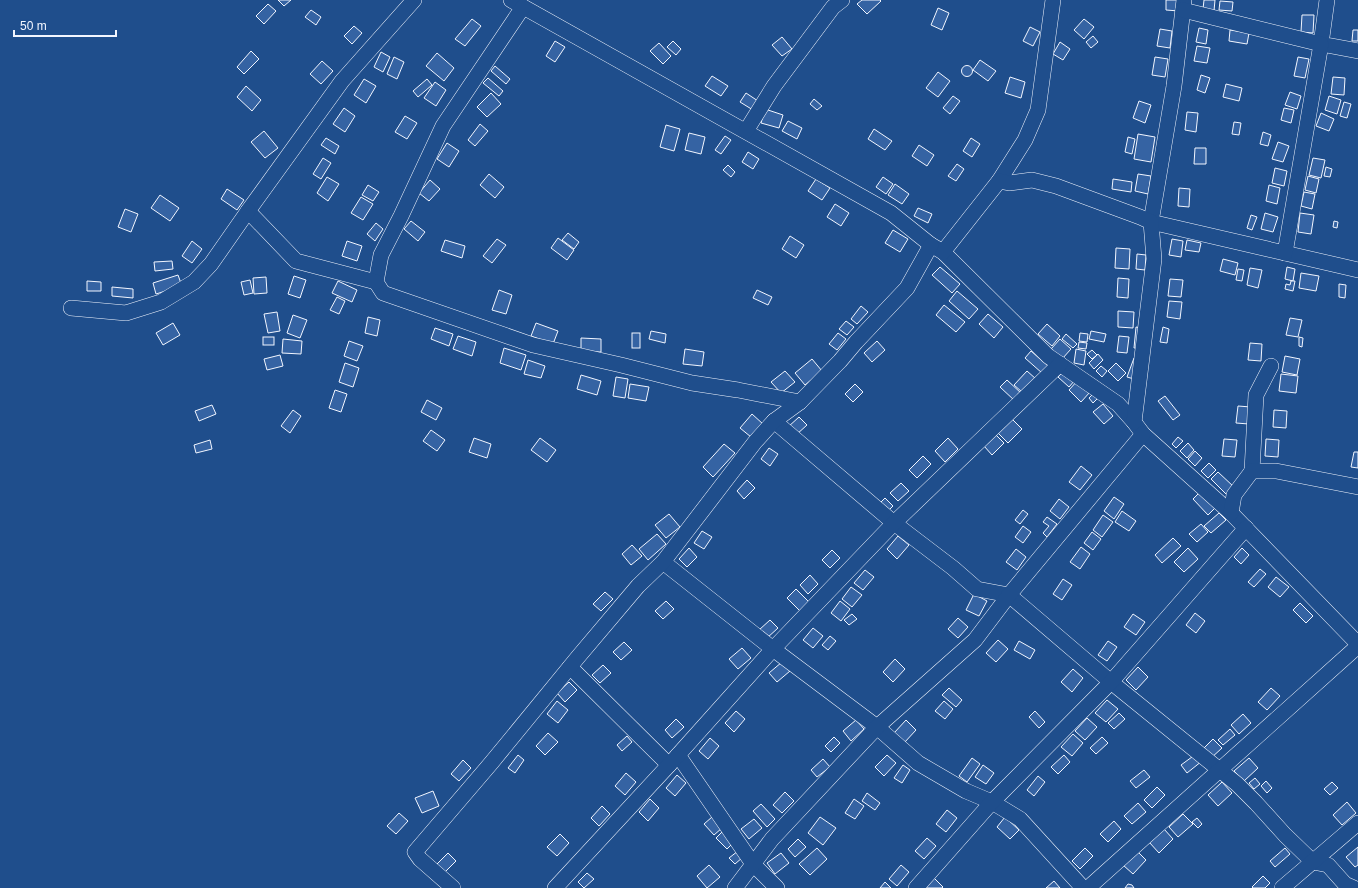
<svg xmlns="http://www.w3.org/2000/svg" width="1358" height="888" font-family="Arial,sans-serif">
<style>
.building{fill:#3563a3;stroke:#f2f6ff}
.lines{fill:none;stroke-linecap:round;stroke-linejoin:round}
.minor-casing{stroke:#f2f6ff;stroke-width:16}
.minor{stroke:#1f4e8c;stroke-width:15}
</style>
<rect width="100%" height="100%" fill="#1f4e8c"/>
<g class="building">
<path d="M278,0H291L284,6Z"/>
<path d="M862,0H880L881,1L867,14L857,4Z"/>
<path d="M1166,0H1179V11L1166,10Z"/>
<path d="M1204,0H1215L1214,11L1203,9Z"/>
<path d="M1220,1L1233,2L1232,11L1219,10Z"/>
<path d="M268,4L276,11L264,24L256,16Z"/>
<path d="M938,8L949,13L942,30L931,25Z"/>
<path d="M311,10L321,17L316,25L305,17Z"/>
<path d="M1302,15H1314L1313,33L1301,32Z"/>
<path d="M472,19L481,26L465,46L455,39Z"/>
<path d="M1084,19L1094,27L1084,39L1074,30Z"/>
<path d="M354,26L362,33L352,44L344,36Z"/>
<path d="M1030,27L1040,32L1033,46L1023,41Z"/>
<path d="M1199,28L1208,30L1206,44L1196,42Z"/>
<path d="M1160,29L1172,31L1170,48L1157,46Z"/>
<path d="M1230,30L1249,33L1247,44L1229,41Z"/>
<path d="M1353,30H1358V41H1352Z"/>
<path d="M1093,36L1098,42L1091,48L1086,42Z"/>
<path d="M782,37L792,49L782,56L772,45Z"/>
<path d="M555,41L565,47L555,62L546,56Z"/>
<path d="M673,41L681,49L676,55L667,47Z"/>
<path d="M1060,42L1070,49L1063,60L1053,54Z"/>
<path d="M659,43L671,56L663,64L650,51Z"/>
<path d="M1197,46L1210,48L1207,63L1194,61Z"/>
<path d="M251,51L259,59L244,74L237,67Z"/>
<path d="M381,52L390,57L383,72L374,67Z"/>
<path d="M437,53L454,68L444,81L426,66Z"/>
<path d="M394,57L404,62L397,79L387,74Z"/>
<path d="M1155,57L1168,59L1165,77L1152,75Z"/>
<path d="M1298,57L1309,59L1305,78L1294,76Z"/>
<path d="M980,60L996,71L988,81L973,70Z"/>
<path d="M322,61L333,71L321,84L310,74Z"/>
<circle cx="967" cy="71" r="5.5"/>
<path d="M495,66L510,79L506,84L491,71Z"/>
<path d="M938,72L950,81L938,97L926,88Z"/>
<path d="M1201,75L1210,78L1205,93L1197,90Z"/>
<path d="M712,76L728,86L721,96L705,86Z"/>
<path d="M1010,77L1025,82L1021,98L1005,93Z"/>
<path d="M1333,77L1345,78L1344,95L1331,94Z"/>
<path d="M488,78L503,91L499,96L483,83Z"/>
<path d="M364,79L376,86L366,103L354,95Z"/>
<path d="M427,79L432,85L418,97L413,91Z"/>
<path d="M435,82L446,90L436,106L424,98Z"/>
<path d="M1226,84L1242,88L1239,101L1223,97Z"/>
<path d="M246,86L261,100L252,111L237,97Z"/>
<path d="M1290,92L1301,96L1297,109L1285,105Z"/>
<path d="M491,93L501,104L487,117L477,107Z"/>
<path d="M746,93L758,101L753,110L740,102Z"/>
<path d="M953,96L960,101L950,114L943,108Z"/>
<path d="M1329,96L1341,100L1337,114L1325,110Z"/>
<path d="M814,99L822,106L817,110L810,104Z"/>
<path d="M1139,101L1151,105L1145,123L1133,118Z"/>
<path d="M1344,102L1351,104L1347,118L1340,116Z"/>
<path d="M344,108L355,116L345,132L333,124Z"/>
<path d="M1284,108L1294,110L1291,123L1281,120Z"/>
<path d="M765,109L783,115L779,128L761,123Z"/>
<path d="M1187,112L1198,113L1196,132L1185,130Z"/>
<path d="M1321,113L1334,119L1329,131L1316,126Z"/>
<path d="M405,116L417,123L407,139L395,132Z"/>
<path d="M788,121L802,128L797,139L782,131Z"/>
<path d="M1234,122L1241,123L1239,135L1232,134Z"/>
<path d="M480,124L488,131L475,146L468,140Z"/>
<path d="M666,125L680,129L674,151L660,147Z"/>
<path d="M874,129L892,141L885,150L868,139Z"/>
<path d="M264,131L278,148L265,158L251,142Z"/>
<path d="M1263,132L1271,135L1268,146L1260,144Z"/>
<path d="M689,133L705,137L701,154L685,150Z"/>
<path d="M1138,134L1155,137L1151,162L1134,159Z"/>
<path d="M725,136L731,140L721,154L715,150Z"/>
<path d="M1128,137L1135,139L1132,154L1125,152Z"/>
<path d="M326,138L339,146L335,154L321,145Z"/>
<path d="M971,138L980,144L972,157L963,151Z"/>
<path d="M1278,142L1289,146L1283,162L1272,159Z"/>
<path d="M447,143L459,151L449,167L437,159Z"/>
<path d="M919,145L934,155L927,166L912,156Z"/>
<path d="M1195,148H1206V164H1194Z"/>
<path d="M748,152L759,159L753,169L742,162Z"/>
<path d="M323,158L331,163L321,179L313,174Z"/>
<path d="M1313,158L1325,160L1321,178L1309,175Z"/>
<path d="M957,164L964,169L956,181L948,176Z"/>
<path d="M728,165L735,172L731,177L723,170Z"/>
<path d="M1326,167L1332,169L1330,177L1324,176Z"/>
<path d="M1275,168L1287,171L1284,186L1272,183Z"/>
<path d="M489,174L504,187L495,198L480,185Z"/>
<path d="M1138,174L1151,176L1148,194L1135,191Z"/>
<path d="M1308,176L1319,179L1316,193L1305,190Z"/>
<path d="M327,177L339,184L328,201L317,193Z"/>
<path d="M883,177L893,184L886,194L876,187Z"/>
<path d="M816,179L830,188L822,200L808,191Z"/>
<path d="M1113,179L1132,182L1131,192L1112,189Z"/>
<path d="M430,180L440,189L429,201L419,193Z"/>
<path d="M895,184L909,194L902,204L888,195Z"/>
<path d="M368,185L379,192L373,201L362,195Z"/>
<path d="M1269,185L1280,188L1277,204L1266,201Z"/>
<path d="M1179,188L1190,189L1189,207L1178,206Z"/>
<path d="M227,189L244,200L237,210L221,199Z"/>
<path d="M1304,192L1315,194L1312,209L1301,206Z"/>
<path d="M160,195L179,208L170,221L151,208Z"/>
<path d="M361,197L373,204L363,220L351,213Z"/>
<path d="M835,204L849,213L841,226L827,217Z"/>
<path d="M918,208L932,214L928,223L914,216Z"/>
<path d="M125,209L138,214L131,232L118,227Z"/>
<path d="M1265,213L1278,217L1273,232L1261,229Z"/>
<path d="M1300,213L1314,215L1311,234L1298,232Z"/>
<path d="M1251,215L1257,217L1252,230L1247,228Z"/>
<path d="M411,221L425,232L418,241L404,229Z"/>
<path d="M1334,221L1338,222L1337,228L1333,227Z"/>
<path d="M376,223L383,229L375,241L367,234Z"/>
<path d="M893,230L908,239L900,252L885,243Z"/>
<path d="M568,233L579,242L574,249L562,240Z"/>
<path d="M790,236L804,245L796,258L782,249Z"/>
<path d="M558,238L574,250L567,260L551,248Z"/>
<path d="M497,239L506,245L492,263L483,256Z"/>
<path d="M1172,239L1183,241L1181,257L1169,255Z"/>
<path d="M445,240L465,246L462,258L441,251Z"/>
<path d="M1187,240L1201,243L1199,252L1185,250Z"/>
<path d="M192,241L202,249L192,263L182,256Z"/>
<path d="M347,241L362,246L357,261L342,256Z"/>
<path d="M1116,248L1130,249L1129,269L1115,268Z"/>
<path d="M1137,254L1146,255L1145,270L1136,269Z"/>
<path d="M1223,259L1238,263L1235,275L1220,271Z"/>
<path d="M172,261L173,269L155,271L154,262Z"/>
<path d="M940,267L960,284L952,293L932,275Z"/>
<path d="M1287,267L1295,269L1293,281L1285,279Z"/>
<path d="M1250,268L1262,270L1258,288L1247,285Z"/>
<path d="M1238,269L1244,270L1242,281L1236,280Z"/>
<path d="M1301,273L1319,276L1316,291L1299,288Z"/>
<path d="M178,275L182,286L156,294L153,283Z"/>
<path d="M294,276L306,280L300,298L288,294Z"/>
<path d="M266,277L267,293L254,294L253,278Z"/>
<path d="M1118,278L1129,279L1128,298L1117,297Z"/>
<path d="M1170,279L1183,280L1181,297L1168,296Z"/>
<path d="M250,280L253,293L244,295L241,282Z"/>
<path d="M87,281L101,282V291H87Z"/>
<path d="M338,281L357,290L352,302L332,293Z"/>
<path d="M1291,281H1295L1293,291L1285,289L1286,284L1290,285Z"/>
<path d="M1339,284L1346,285L1345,298L1339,297Z"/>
<path d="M112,287L133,289V298L112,296Z"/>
<path d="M499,290L512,295L506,314L492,310Z"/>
<path d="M757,290L772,297L768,305L753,298Z"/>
<path d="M957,291L978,309L969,319L949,301Z"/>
<path d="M337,297L345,301L339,314L330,310Z"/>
<path d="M1169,301L1182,302L1180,319L1167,317Z"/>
<path d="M944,305L965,322L956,332L936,315Z"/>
<path d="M861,306L868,312L857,324L851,319Z"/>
<path d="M1118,311L1134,312L1133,328L1118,327Z"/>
<path d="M277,312L280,331L268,333L264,314Z"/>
<path d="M988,314L1003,327L994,338L979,324Z"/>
<path d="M293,315L307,320L300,338L287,333Z"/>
<path d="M368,317L380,320L377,336L365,333Z"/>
<path d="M1290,318L1302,320L1298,337L1286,335Z"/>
<path d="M846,321L854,327L847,335L839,329Z"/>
<path d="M173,323L180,335L163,345L156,333Z"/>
<path d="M536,323L558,331L553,344L531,336Z"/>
<path d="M1047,324L1060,336L1052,346L1038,334Z"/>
<path d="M1136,327L1141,328L1139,348H1134Z"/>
<path d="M1163,327L1169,329L1167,343L1160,342Z"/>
<path d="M435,328L453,334L449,346L431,339Z"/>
<path d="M651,331L666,334L665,343L649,339Z"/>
<path d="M1091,331L1106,334L1104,342L1089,339Z"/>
<rect x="632" y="333" width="8" height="15"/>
<path d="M838,333L846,339L837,350L829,344Z"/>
<path d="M1080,333L1088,334L1087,342L1079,341Z"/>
<path d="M1066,334L1077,344L1073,348L1062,339Z"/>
<path d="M458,336L476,342L472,356L453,349Z"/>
<path d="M1119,336L1129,337L1127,353L1117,352Z"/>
<rect x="263" y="337" width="11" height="8"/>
<path d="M1299,337L1303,338L1302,347L1299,346Z"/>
<path d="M581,338L601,339V352H581Z"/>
<path d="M283,339L302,341L301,354L282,353Z"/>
<path d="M1060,339L1071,349L1062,359L1051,349Z"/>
<path d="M349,341L363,346L357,361L344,356Z"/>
<path d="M877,341L885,350L872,362L864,353Z"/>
<path d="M1079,342L1087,343L1086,349L1078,348Z"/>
<path d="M1250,343L1262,344L1261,361L1248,360Z"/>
<path d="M504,348L526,355L521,370L500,363Z"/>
<path d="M685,349L704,352L702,366L683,364Z"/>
<path d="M1076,349L1086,351L1084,365L1074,363Z"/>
<path d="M1092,350L1097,355L1092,359L1087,354Z"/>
<path d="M1031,351L1048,366L1042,373L1025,358Z"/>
<path d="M1098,354L1103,360L1094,369L1089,363Z"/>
<path d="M280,355L283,366L267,370L264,359Z"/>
<path d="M1285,356L1300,359L1297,375L1282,372Z"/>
<path d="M1134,358L1141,360L1134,379L1127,377Z"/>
<path d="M812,359L822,371L805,385L795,373Z"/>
<path d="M528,360L545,366L541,378L524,374Z"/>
<path d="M345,363L359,368L353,387L339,382Z"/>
<path d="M1116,363L1126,373L1118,381L1108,371Z"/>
<path d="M1101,366L1107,371L1102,377L1096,371Z"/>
<path d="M1065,370L1075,380L1069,387L1058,377Z"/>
<path d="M785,371L795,382L781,393L771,382Z"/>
<path d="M1027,371L1036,379L1022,392L1014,385Z"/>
<path d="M1281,374L1298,376L1296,393L1279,391Z"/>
<path d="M581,375L601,381L597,395L577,389Z"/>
<path d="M616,377L628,379L625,398L613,396Z"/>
<path d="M1007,380L1022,394L1015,401L1000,387Z"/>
<path d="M1078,380L1090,392L1081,402L1069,390Z"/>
<path d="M630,384L649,387L646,401L628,398Z"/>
<path d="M855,384L863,392L853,402L845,394Z"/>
<path d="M335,390L347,394L341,412L329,408Z"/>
<path d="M1094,393L1098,398L1093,403L1089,398Z"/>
<path d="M1165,396L1180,415L1173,420L1158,401Z"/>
<path d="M427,400L442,408L436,420L421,412Z"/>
<path d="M1103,404L1113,416L1104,424L1093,412Z"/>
<path d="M212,405L216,414L199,421L195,411Z"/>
<path d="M1238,406L1251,407L1249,424L1236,423Z"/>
<path d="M293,410L301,416L290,433L281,426Z"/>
<path d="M1274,410L1287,411L1286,428L1273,427Z"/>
<path d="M752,414L763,424L751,437L740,428Z"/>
<path d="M799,417L807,425L796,435L788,427Z"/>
<path d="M1012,419L1022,429L1008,443L998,433Z"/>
<path d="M431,430L445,440L437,451L423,441Z"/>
<path d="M996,435L1004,443L992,455L984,446Z"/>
<path d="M1178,437L1183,441L1176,448L1172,444Z"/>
<path d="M474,438L491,444L487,458L469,452Z"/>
<path d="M540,438L556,450L547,462L531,450Z"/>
<path d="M948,438L958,449L945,462L935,451Z"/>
<path d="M1224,439L1237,440L1235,457L1222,456Z"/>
<path d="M1266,439L1279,440L1278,457L1265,456Z"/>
<path d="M210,440L212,449L196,453L194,445Z"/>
<path d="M1188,443L1194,450L1187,458L1180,451Z"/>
<path d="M724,444L735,453L713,477L703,467Z"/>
<path d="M769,448L778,454L770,466L761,459Z"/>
<path d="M1195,451L1202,458L1195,466L1188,459Z"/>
<path d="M1354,452H1358V468L1351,467Z"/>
<path d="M923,456L931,464L917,478L909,470Z"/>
<path d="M1209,463L1216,470L1208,478L1201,471Z"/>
<path d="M1081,466L1092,475L1080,490L1069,482Z"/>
<path d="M1218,472L1234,487L1227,495L1211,479Z"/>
<path d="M747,480L755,488L744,499L737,491Z"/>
<path d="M901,483L909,491L898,501L890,493Z"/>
<path d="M1201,491L1216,507L1208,515L1193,499Z"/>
<path d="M1114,497L1124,504L1114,519L1104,511Z"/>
<path d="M885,498L893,506L883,516L875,508Z"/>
<path d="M1059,499L1069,507L1060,519L1050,511Z"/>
<path d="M1023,510L1028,514L1020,524L1015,520Z"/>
<path d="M1122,511L1136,521L1129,531L1115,522Z"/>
<path d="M1219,513L1226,520L1211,533L1204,526Z"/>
<path d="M669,514L680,527L666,538L655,525Z"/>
<path d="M1103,515L1113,522L1102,537L1093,530Z"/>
<path d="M1047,517L1057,524L1047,537L1043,533L1049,526L1043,522Z"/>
<path d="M1201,524L1208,532L1197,542L1189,534Z"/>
<path d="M1023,526L1031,532L1023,543L1015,537Z"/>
<path d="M702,531L712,537L704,549L694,543Z"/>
<path d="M1092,532L1101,539L1093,550L1084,543Z"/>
<path d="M657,534L666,544L648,560L639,549Z"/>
<path d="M898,536L909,545L897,559L887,549Z"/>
<path d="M1173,538L1181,546L1162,563L1155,555Z"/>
<path d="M632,545L642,556L631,565L622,554Z"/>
<path d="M1081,547L1090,554L1080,569L1070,562Z"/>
<path d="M689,548L697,557L687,567L679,559Z"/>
<path d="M1188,548L1198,559L1184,572L1174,562Z"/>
<path d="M1242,548L1249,555L1241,564L1234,557Z"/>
<path d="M1016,549L1026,557L1017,570L1006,562Z"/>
<path d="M832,550L840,558L830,568L822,560Z"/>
<path d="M1260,569L1266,574L1254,587L1248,582Z"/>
<path d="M865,570L874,577L863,590L854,583Z"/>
<path d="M810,575L818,584L808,594L800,585Z"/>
<path d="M1276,577L1289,587L1280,597L1268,587Z"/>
<path d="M1063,579L1072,585L1062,600L1053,594Z"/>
<path d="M851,587L862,595L852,607L842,599Z"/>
<path d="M796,589L810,603L801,612L787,598Z"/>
<path d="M605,592L613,599L601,611L593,604Z"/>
<path d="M974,594L987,601L979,616L966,610Z"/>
<path d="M666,601L674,609L663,619L655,611Z"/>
<path d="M840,601L850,609L841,621L831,613Z"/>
<path d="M1300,603L1313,616L1306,623L1293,610Z"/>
<path d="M1195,613L1205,621L1196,633L1186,625Z"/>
<path d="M852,614L857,619L849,625L844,620Z"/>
<path d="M1133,614L1145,622L1136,635L1124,627Z"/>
<path d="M958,618L968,627L958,638L948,629Z"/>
<path d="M770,620L778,628L767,638L759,630Z"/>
<path d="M813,628L823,636L813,648L803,640Z"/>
<path d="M830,636L836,641L828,650L822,645Z"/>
<path d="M998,640L1008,649L996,662L986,653Z"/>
<path d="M1019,641L1035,650L1030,659L1014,650Z"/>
<path d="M1108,641L1117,647L1107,661L1098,655Z"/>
<path d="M624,642L632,650L621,660L613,652Z"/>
<path d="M742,648L751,658L738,669L729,659Z"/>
<path d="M895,659L905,669L893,682L883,672Z"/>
<path d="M782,662L790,671L777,682L769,673Z"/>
<path d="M603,665L611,673L600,683L592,675Z"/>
<path d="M1138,667L1148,677L1136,690L1126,680Z"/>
<path d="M1073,669L1083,678L1072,692L1061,682Z"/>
<path d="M569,682L577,690L565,702L557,693Z"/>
<path d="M949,688L962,700L956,707L942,695Z"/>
<path d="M1271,688L1280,696L1267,710L1258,702Z"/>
<path d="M1107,700L1118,709L1106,722L1095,713Z"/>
<path d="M557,701L568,710L558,723L547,714Z"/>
<path d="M944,701L953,709L945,719L935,711Z"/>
<path d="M736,711L745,719L734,732L725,723Z"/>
<path d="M1035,711L1045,722L1039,728L1029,717Z"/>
<path d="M1119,713L1125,719L1114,729L1108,723Z"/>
<path d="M1243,714L1251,723L1239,734L1231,725Z"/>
<path d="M1087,718L1097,727L1085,740L1075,731Z"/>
<path d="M676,719L684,727L672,738L665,730Z"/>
<path d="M856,720L864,729L851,741L843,731Z"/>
<path d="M906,720L916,730L904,743L894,733Z"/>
<path d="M1230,729L1235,735L1223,745L1218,740Z"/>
<path d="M548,733L558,742L545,755L536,746Z"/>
<path d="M1073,734L1083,743L1072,756L1061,747Z"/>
<path d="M627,736L632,742L622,751L617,745Z"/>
<path d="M834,737L840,743L831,752L825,746Z"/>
<path d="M1102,737L1108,743L1096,754L1090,748Z"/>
<path d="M710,738L719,746L708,759L699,751Z"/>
<path d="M1213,739L1222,748L1210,759L1202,750Z"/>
<path d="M1196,754L1202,761L1187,773L1181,765Z"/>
<path d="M518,755L524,760L515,773L508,768Z"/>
<path d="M887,755L896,763L884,776L875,767Z"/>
<path d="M1064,755L1070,762L1058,774L1051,767Z"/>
<path d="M972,758L980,764L967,782L959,776Z"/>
<path d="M1249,758L1258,768L1244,781L1234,771Z"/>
<path d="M823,759L830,767L817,777L811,770Z"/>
<path d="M463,760L471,768L459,781L451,774Z"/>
<path d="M903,765L910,770L902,783L894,778Z"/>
<path d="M983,765L994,773L986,784L975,777Z"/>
<path d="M1144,770L1150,777L1136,788L1130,781Z"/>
<path d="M626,773L636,782L625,795L615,786Z"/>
<path d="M677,775L686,783L675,796L666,788Z"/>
<path d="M1038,776L1045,782L1034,796L1027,790Z"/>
<path d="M1255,778L1260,784L1254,789L1249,783Z"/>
<path d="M1266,781L1272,788L1267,793L1261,786Z"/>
<path d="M1222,782L1232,793L1218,806L1208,795Z"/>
<path d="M1332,782L1338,788L1330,795L1324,789Z"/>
<path d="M1157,787L1165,795L1152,808L1144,800Z"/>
<path d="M433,791L439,806L422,813L415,798Z"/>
<path d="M785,792L794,801L782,813L773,805Z"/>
<path d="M867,793L880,803L875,810L862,801Z"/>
<path d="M650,799L659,808L648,821L639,812Z"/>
<path d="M854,799L864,806L855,819L845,813Z"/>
<path d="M1347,802L1356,813L1342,825L1333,815Z"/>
<path d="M1138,803L1146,812L1132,824L1124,816Z"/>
<path d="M761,804L775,819L767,827L753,811Z"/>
<path d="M602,806L610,814L599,826L591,818Z"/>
<path d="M947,810L957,818L946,832L936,824Z"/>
<path d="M399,813L408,821L396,834L387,826Z"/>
<path d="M1183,814L1193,824L1178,837L1169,827Z"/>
<path d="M712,817L722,828L714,835L704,824Z"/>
<path d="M820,817L836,828L823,845L808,833Z"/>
<path d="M1005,817L1019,830L1010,839L997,827Z"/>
<path d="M1197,818L1202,824L1198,828L1192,822Z"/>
<path d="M754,819L762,828L749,839L741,829Z"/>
<path d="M1114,821L1121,829L1108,842L1100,834Z"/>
<path d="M1164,829L1173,839L1159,853L1149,842Z"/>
<path d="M724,830L735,841L727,849L716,838Z"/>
<path d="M560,834L569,843L557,856L547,847Z"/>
<path d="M927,838L936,846L924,859L915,851Z"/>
<path d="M798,839L806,847L795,857L788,849Z"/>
<path d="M1358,847V865L1355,867L1346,857Z"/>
<path d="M817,848L827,859L810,875L799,864Z"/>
<path d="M1085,848L1093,856L1080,869L1072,861Z"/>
<path d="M1285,848L1290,854L1275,867L1270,861Z"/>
<path d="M738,851L743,857L735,864L729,858Z"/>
<path d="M1137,851L1146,860L1133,874L1123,865Z"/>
<path d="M448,853L456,861L444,873L436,865Z"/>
<path d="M781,853L789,863L775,874L767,863Z"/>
<path d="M709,865L720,877L707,888L697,876Z"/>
<path d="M901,865L909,872L897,886L889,879Z"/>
<path d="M587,873L594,879L584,888L578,882Z"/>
<path d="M1263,876L1270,883L1265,888H1253L1252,887Z"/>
<path d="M934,878L943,887L942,888H925Z"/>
<path d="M1054,881L1060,888H1046Z"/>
<path d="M885,882L891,888H880Z"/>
<path d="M1128,884L1132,885L1134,888H1125Z"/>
</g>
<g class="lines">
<g class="minor-casing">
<g id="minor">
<path d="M511,0L891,213L931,245L943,252L1048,356L1118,404L1134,422L1143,434L1231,513L1358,644"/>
<path d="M1184,0L1174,86L1151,222L1358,270"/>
<path d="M1327,0L1321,44L1358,51"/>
<path d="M523,7L443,126L401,216L381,255L376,282L383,293L533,345L621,365L692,383L738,390L800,402"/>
<path d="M1183,10L1321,44L1285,253"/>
<path d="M746,131L774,86L833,7L842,0"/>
<path d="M999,181L1025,140L1038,110L1053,0"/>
<path d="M943,252L999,181L1009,183L1032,180L1056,186L1140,217L1151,222L1154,259L1134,422"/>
<path d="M376,282L296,261L248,211L342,81L414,0"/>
<path d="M71,308L126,313L161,302L194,282L211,264L248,211"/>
<path d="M774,421L894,523L953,568L977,589L1009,595L1111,682L1237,784L1256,803L1285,835L1313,862L1328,865L1345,884L1354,888"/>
<path d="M1252,471L1256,395L1271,366"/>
<path d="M1231,513L1234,495L1252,471H1276L1358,487"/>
<path d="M663,562L773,649L877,727L918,763L966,791L992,802L1020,819L1083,888"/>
<path d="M570,667L669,765"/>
<path d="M678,755L753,864L777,888"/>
<path d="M453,888L420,859L415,852L492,762L578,657L638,586L663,562L755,442L774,421L800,402L840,361L856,342L907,288L931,245"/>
<path d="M555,888L669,765L773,649L894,523L1060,364"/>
<path d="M735,888L772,839L877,727L975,640L1009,595L1143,434"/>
<path d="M916,888L992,802L1111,682L1246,528"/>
<path d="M1088,888L1358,646"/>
<path d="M1282,888L1358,823"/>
</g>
</g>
<use href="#minor" class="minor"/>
</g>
<path d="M14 30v6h102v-6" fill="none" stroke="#f2f6ff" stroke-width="2"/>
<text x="20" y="30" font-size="12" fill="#f2f6ff" stroke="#1f4e8c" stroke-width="3" paint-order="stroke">50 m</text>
</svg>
